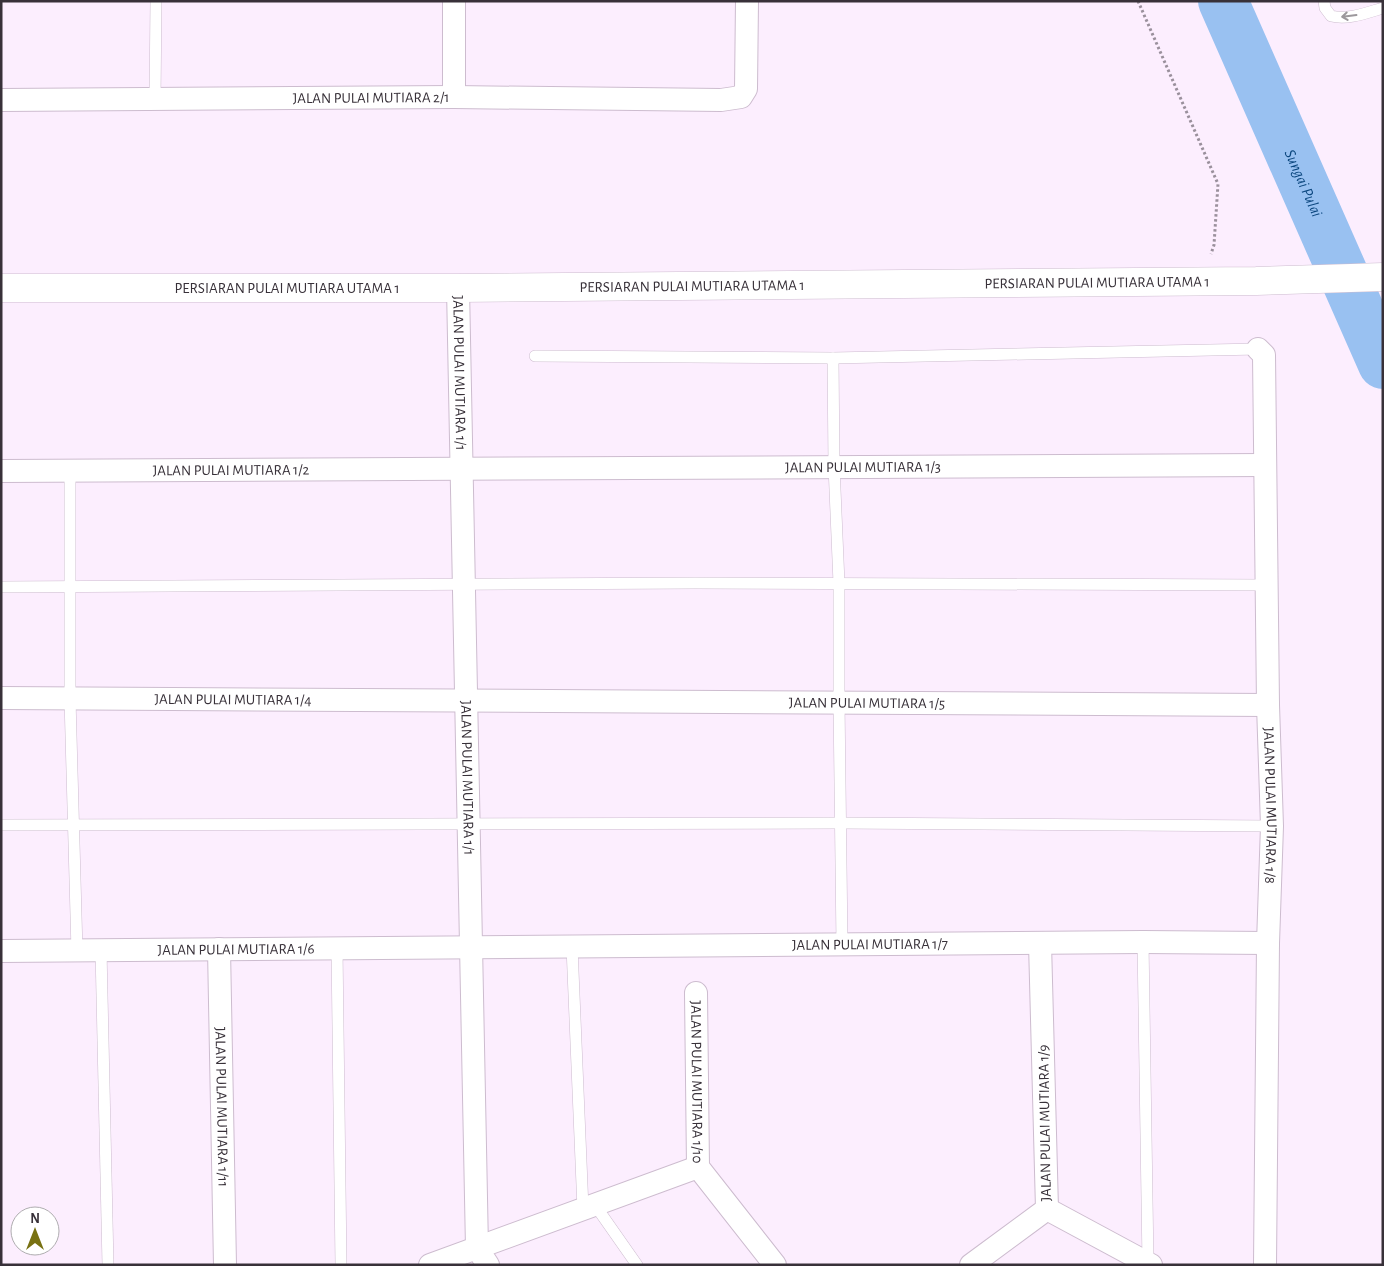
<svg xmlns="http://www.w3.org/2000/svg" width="1384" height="1266" font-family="'Alegreya Sans',sans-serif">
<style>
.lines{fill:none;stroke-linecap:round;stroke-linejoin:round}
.river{stroke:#99c1f1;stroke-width:50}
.service-casing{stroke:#cdbccf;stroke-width:12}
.minor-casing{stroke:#cdbccf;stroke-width:24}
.secondary-casing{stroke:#cdbccf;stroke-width:29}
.path{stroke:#9a909c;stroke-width:3;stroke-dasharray:2.5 2.5;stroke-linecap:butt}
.service{stroke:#fff;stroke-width:11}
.minor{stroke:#fff;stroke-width:22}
.secondary{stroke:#fff;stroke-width:28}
.oneway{stroke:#9c989c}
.labels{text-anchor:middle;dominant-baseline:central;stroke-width:4;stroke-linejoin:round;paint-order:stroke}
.street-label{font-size:15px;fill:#383139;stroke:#fff}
.water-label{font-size:16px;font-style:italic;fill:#0c477f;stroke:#fff}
</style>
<rect width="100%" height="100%" fill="#fceefe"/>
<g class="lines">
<path class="river" id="s1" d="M1223,1L1383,364"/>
<g class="service-casing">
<g id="service">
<path d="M1324,1L1325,8L1331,16C1348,20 1366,13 1383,8"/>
<path d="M155,100L156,1"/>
<path d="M535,356L833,358L1258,349"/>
<path d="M833,358L834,466L839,583V702L842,944"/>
<path d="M70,470V699L77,951"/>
<path d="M1,587L695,583L1266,585"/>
<path d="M1,825L840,823L1272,826"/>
<path d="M1143,942L1148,1263L1146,1264"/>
<path d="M572,947L583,1209"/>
<path d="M337,948L341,1265"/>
<path d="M101,950L108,1265"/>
<path d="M595,1205L637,1265"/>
</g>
</g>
<g class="minor-casing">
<g id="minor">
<path d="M454,1V97"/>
<path id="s2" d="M1,100L454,97L721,100L741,97L746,89L747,1"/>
<path id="s3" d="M458,288L477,1248L488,1265"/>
<path id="s4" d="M1258,349L1264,355L1268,705L1272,826L1268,943L1265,1265"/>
<path id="s5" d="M1,471L1265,465"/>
<path id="s6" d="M1,698L1268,705"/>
<path id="s7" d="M219,949L225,1265"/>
<path id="s8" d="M1,951L1143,942L1268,943"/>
<path id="s9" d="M696,993L698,1167L775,1265"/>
<path d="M1047,1209L1151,1265"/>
<path d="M430,1265L698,1167"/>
<path d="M971,1265L1047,1209L1040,943"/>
</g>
</g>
<g class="secondary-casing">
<g id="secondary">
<path id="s10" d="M1,288H458L1256,281L1383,277"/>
</g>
</g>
<path class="path" d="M1138,1L1218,184L1214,245L1211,254"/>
<use href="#service" class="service"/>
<use href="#minor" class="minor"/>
<use href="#secondary" class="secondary"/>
</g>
<defs><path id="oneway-shaft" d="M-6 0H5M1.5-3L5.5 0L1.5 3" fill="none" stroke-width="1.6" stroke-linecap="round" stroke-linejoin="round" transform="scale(1.25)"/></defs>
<use class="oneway" href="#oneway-shaft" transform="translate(1349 16) rotate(173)"/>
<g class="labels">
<g class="street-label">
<text stroke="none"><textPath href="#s2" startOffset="370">JALAN PULAI MUTIARA 2/1</textPath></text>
<text stroke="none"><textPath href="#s10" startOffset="1096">PERSIARAN PULAI MUTIARA UTAMA 1</textPath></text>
<text stroke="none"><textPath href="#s10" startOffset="691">PERSIARAN PULAI MUTIARA UTAMA 1</textPath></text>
<text stroke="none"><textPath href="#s10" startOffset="286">PERSIARAN PULAI MUTIARA UTAMA 1</textPath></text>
<text stroke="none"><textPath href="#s3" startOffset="85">JALAN PULAI MUTIARA 1/1</textPath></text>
<text stroke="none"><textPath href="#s5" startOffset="862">JALAN PULAI MUTIARA 1/3</textPath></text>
<text stroke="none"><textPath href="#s5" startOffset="230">JALAN PULAI MUTIARA 1/2</textPath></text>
<text stroke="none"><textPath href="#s6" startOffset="232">JALAN PULAI MUTIARA 1/4</textPath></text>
<text stroke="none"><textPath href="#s6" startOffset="866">JALAN PULAI MUTIARA 1/5</textPath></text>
<text stroke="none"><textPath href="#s3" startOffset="490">JALAN PULAI MUTIARA 1/1</textPath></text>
<text stroke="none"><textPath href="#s4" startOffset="459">JALAN PULAI MUTIARA 1/8</textPath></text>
<text stroke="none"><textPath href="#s8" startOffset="869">JALAN PULAI MUTIARA 1/7</textPath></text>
<text stroke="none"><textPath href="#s8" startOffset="235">JALAN PULAI MUTIARA 1/6</textPath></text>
<text stroke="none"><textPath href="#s9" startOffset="89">JALAN PULAI MUTIARA 1/10</textPath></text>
<text stroke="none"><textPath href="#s7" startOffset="158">JALAN PULAI MUTIARA 1/11</textPath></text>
<text transform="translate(1045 1123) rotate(-91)">JALAN PULAI MUTIARA 1/9</text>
</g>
<g class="water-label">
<text stroke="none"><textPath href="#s1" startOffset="199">Sungai Pulai</textPath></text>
</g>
</g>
<rect width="1384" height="1266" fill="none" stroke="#383139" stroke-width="5"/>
<g transform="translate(35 1231)"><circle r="24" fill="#ffffff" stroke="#afadb0"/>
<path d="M0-4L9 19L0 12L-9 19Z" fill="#787112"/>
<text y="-8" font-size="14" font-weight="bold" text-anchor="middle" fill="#383139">N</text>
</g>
</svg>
